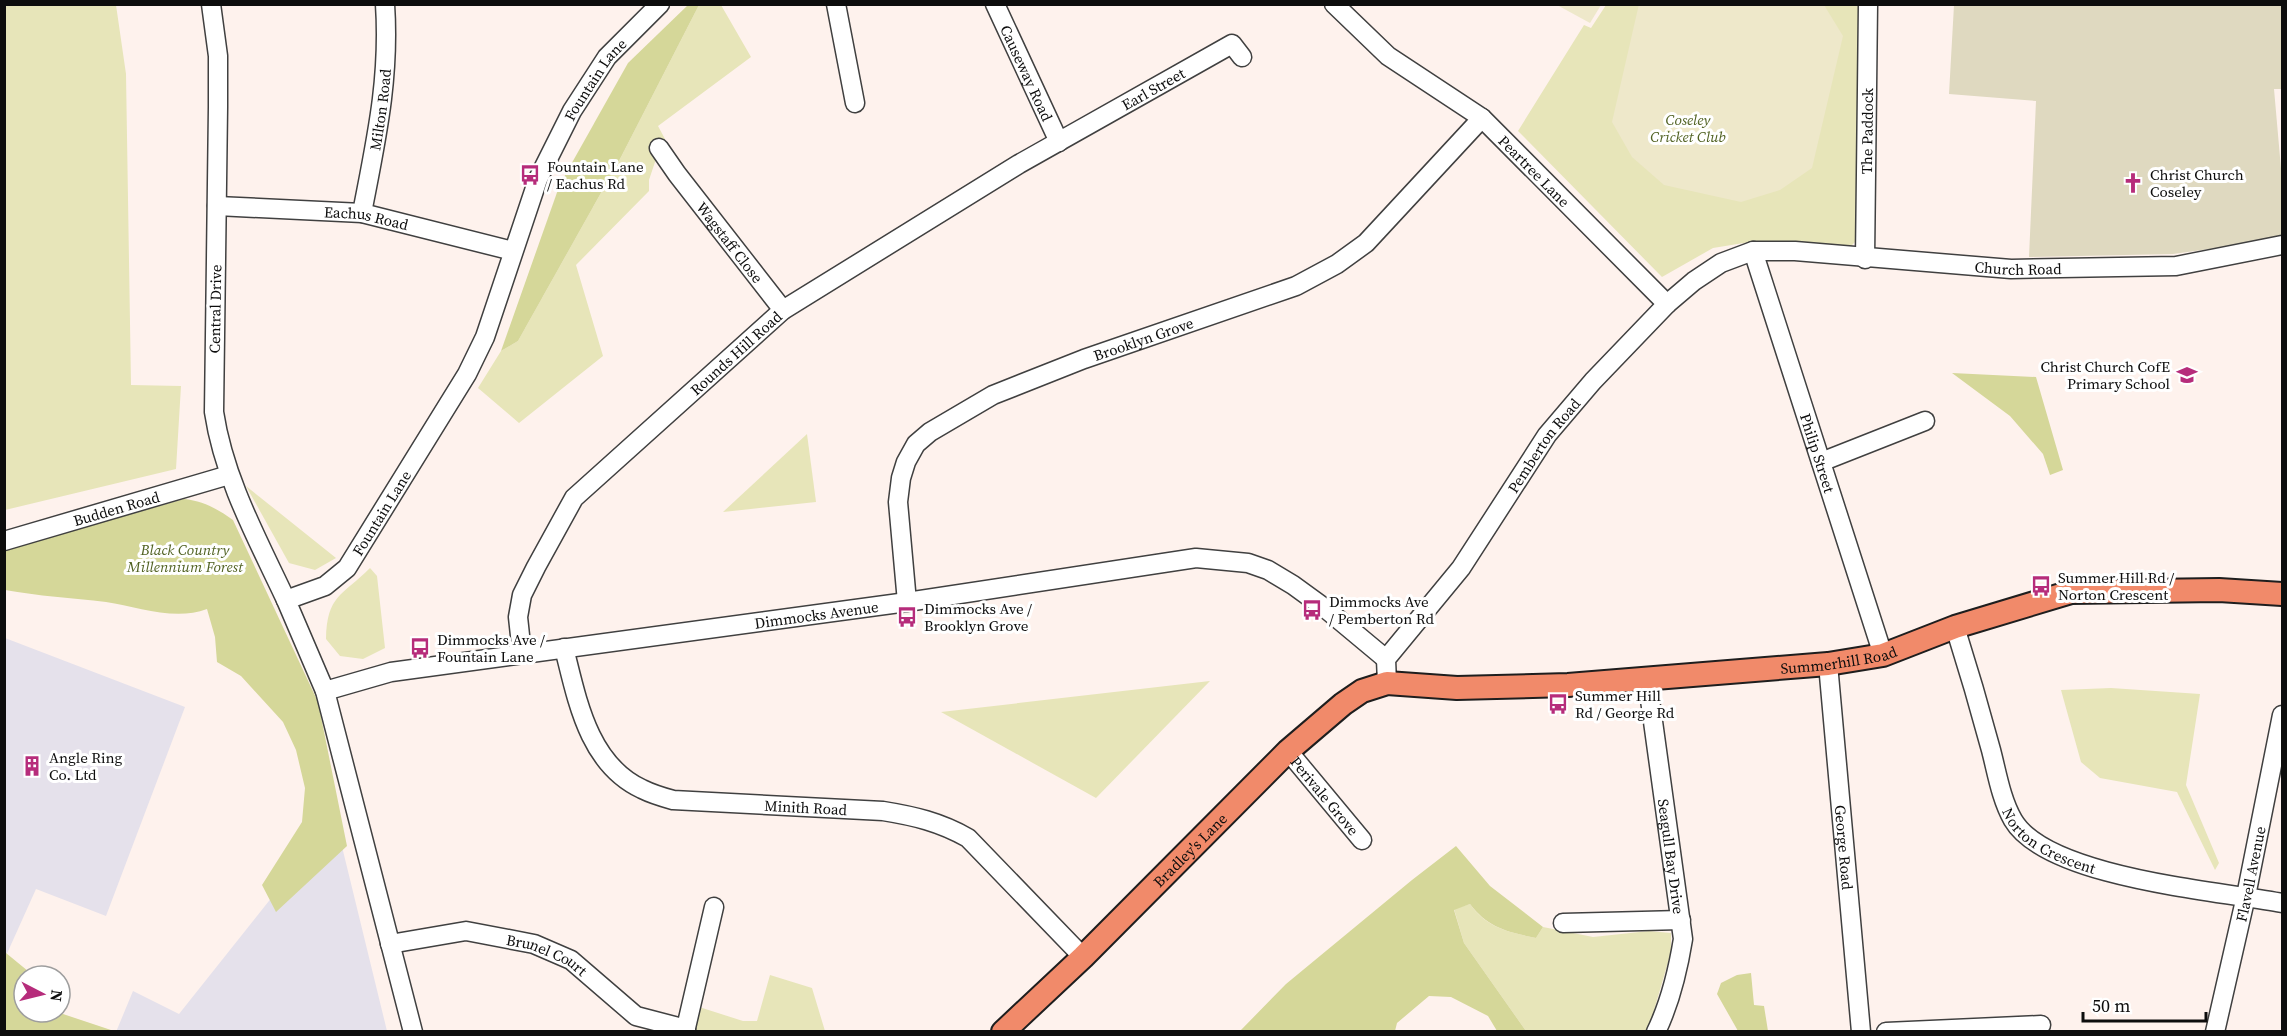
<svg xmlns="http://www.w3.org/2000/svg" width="2287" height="1036" font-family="'Source Serif 4',serif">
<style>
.industrial{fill:#e5e1eb}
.green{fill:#e7e5b9}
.forest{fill:#d5d799}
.cemetery{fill:#dfd9c0}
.pitch{fill:#eee8ca}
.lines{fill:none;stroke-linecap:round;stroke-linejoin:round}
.minor-casing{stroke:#404040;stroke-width:21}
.major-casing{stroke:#1e1e1e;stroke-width:26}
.minor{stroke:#fff;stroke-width:18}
.major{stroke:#f18a6a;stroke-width:22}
.labels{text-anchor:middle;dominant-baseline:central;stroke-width:6;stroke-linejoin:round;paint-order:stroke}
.street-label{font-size:15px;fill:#0d0d0d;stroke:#fff}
.park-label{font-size:15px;font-style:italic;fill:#506121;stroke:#fff}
.poi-label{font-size:15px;fill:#0d0d0d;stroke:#fff;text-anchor:start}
</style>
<rect width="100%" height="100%" fill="#fef2ed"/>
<g class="industrial">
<path d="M5,638L185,707L106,916L36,889L5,958Z"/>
<path d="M335,818L387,1031L116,1032L133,991L179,1014Z"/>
</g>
<g class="green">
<path d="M5,4L116,5L126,74L131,385L181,386L176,469L5,510Z"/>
<path d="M699,5H721L751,57L658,126L665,139L652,149L656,159L649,180V191L576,265L603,356L519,423L478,388L501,351L518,341L620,159Z"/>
<path d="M1606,5H1858L1864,95L1860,237L1850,247L1756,241L1713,248L1662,277L1518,131L1584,25L1591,28Z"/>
<path d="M807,434L816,502L723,512Z"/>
<path d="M246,486L336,558L315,570L289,563Z"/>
<path d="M370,568L377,576L385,648L363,659L340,656L326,639C327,595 342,596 370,568Z"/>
<path d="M1210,681L1096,798L941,712Z"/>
<path d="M2111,688L2200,694L2186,785L2219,863L2215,870L2177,792L2100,778L2081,762L2061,690Z"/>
<path d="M1470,904C1487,928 1508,932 1536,938L1543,927L1593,937L1649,931L1671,933V952L1648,1031H1526L1464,943L1454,909Z"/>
<path d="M770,975L812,988L825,1031H696L694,1011L696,1006L743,1021H757Z"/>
</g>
<g class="forest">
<path d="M688,5H699L620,159L518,341L501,351L560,184L628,63Z"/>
<path d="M1952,373L2036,377L2063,470L2050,475L2043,454L2010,416Z"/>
<path d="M184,499C203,501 218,509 233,520L318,702L347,846L276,912L262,885L302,822L305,788L296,750L283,722L241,676L217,662L215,637L207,609C175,621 138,607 106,602C72,598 38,596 5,590V550Z"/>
<path d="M1456,846L1490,886L1543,927L1536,938C1508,932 1488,928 1470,904L1454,910L1464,943L1526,1031H1497L1488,1016L1451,997L1429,996L1397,1023L1395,1031H1240L1286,984L1412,880Z"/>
<path d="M6,953L34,976H24V1012H57L114,1031H5Z"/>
<path d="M1751,973L1754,1005L1764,1006L1768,1031H1738L1717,994L1721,983L1737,975Z"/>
</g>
<path class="cemetery" d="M1954,5H2282V89H2274L2282,180V239L2173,254L2029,257L2036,101L1949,94Z"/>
<g class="pitch">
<path d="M1639,4L1824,5L1843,36L1812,168L1780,190L1741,202L1664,185L1632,157L1612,122Z"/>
<path d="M1557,5H1601L1590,23Z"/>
</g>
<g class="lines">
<g class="minor-casing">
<g id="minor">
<path d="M211,4L218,56V107L214,412C224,479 258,540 286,600"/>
<path d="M836,4L855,103"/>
<path id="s1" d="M995,4L1059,142"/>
<path id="s2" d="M1334,4L1388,56L1482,118L1667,304"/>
<path id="s3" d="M659,148L677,174L783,310"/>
<path id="s4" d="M217,206L362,213L513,251"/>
<path id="s5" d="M362,213C376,140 390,79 385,4"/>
<path id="s6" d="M1753,251L1883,655"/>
<path id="s7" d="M1865,259L1868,4"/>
<path d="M1821,462L1925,421"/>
<path id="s8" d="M4,541L229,475"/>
<path id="s9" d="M907,602L898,502L901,478L906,462L916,444L930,432L993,395L1084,359L1296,286L1337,264L1366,243L1482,118"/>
<path id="s10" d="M1955,627C1968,668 1980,709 1991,750C1997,773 2001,799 2013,820C2047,878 2219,891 2282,903"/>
<path id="s11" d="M564,648C577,699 588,764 642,789C652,794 662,797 673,800L883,811C914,816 940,822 968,838L1083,957"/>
<path id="s12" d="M522,654L518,617L522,595L536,567L574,498L783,310L1019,164L1232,44L1242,57"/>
<path id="s13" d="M1828,664L1861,1032"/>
<path id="s14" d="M1647,678L1683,939C1678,970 1670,1003 1656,1032"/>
<path id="s15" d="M1387,683L1386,659L1461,568L1547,435L1593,381L1667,304L1694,281L1721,263L1753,251H1795L2011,269L2176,266L2282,245"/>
<path id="s16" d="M325,691L391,672L907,602L1196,558L1248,563L1268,570L1293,585L1326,609L1386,659"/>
<path id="s17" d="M1288,751L1362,840"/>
<path d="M1563,923L1681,920"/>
<path id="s18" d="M390,944L466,931L534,944L571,960L636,1016L686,1029"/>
<path id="s19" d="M413,1032L325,691L286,600L325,586L347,568L467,374L485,337L538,179L572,111L607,57L660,4"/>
<path d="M685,1032L714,907"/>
<path d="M1886,1032L2041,1025"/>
<path id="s20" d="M2215,1032L2246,896L2282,715"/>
</g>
</g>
<g class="major-casing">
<g id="major">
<path id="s21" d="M1003,1032L1083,957L1288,751L1343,704L1362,691L1387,683L1457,688L1568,685L1828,664L1883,655L1955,627L2071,592L2219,590L2282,594"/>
</g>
</g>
<use href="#minor" class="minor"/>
<use href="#major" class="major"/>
</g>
<defs>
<g id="bus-bare" transform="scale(1.62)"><path d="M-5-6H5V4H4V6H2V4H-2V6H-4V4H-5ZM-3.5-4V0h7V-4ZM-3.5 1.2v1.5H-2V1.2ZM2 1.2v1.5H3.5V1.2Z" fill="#b62c7b" stroke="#fff" stroke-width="2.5" paint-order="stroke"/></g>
<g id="church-bare" transform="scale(1.62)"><path d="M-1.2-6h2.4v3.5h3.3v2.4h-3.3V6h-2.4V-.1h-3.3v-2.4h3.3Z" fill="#b62c7b" stroke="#fff" stroke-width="2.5" paint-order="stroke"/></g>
<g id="school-bare" transform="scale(1.62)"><path d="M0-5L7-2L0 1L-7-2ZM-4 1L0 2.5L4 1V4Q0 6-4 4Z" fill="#b62c7b" stroke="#fff" stroke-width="2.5" paint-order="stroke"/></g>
<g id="building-bare" transform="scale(1.62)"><path d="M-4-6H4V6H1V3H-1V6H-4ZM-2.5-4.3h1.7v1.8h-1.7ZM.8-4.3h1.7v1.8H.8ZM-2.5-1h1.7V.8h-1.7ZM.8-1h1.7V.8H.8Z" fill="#b62c7b" stroke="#fff" stroke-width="2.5" paint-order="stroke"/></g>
</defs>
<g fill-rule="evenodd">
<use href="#bus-bare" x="530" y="175"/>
<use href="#church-bare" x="2133" y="183"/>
<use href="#school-bare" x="2187" y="375"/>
<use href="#bus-bare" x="2041" y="586"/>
<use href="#bus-bare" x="1312" y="610"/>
<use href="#bus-bare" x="907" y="617"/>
<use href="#bus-bare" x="420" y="648"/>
<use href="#bus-bare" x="1558" y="704"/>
<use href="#building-bare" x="32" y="766"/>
</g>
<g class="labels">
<g class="street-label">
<text stroke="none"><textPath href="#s1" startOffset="76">Causeway Road</textPath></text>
<text stroke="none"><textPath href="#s19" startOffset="1072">Fountain Lane</textPath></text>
<text stroke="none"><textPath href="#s12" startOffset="882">Earl Street</textPath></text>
<text stroke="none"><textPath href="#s5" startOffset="105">Milton Road</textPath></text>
<text stroke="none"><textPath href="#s7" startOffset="128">The Paddock</textPath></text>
<text stroke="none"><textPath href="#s2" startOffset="262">Peartree Lane</textPath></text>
<text stroke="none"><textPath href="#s4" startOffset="150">Eachus Road</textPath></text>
<text stroke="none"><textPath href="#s3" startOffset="118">Wagstaff Close</textPath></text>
<text stroke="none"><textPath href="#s15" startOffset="846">Church Road</textPath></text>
<text transform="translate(215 309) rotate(-89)">Central Drive</text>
<text stroke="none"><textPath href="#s9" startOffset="414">Brooklyn Grove</textPath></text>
<text stroke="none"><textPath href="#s12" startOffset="387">Rounds Hill Road</textPath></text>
<text stroke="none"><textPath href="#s15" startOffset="290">Pemberton Road</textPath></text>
<text stroke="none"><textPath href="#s6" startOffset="212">Philip Street</textPath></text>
<text stroke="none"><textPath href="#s8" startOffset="117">Budden Road</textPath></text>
<text stroke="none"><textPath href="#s19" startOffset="586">Fountain Lane</textPath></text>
<text stroke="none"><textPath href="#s16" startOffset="498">Dimmocks Avenue</textPath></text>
<text stroke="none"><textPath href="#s21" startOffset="975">Summerhill Road</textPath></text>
<text stroke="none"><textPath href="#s17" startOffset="58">Perivale Grove</textPath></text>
<text stroke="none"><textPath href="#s11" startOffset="333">Minith Road</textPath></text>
<text stroke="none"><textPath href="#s10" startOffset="244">Norton Crescent</textPath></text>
<text stroke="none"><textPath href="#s13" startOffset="184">George Road</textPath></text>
<text stroke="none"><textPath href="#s21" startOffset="261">Bradley's Lane</textPath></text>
<text stroke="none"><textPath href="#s14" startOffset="180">Seagull Bay Drive</textPath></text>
<text stroke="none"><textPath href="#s20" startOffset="162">Flavell Avenue</textPath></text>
<text stroke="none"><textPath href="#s18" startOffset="162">Brunel Court</textPath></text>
</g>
<g class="park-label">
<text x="1688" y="119">Coseley<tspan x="1688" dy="17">Cricket Club</tspan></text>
<text x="185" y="549">Black Country<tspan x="185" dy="17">Millennium Forest</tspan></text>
</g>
<g class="poi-label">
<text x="547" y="166">Fountain Lane<tspan x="547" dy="17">/ Eachus Rd</tspan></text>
<text x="2150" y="174">Christ Church<tspan x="2150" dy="17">Coseley</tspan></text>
<text x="2170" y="366" text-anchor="end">Christ Church CofE<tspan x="2170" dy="17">Primary School</tspan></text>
<text x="2058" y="577">Summer Hill Rd /<tspan x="2058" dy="17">Norton Crescent</tspan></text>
<text x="1329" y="601">Dimmocks Ave<tspan x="1329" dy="17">/ Pemberton Rd</tspan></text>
<text x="924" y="608">Dimmocks Ave /<tspan x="924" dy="17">Brooklyn Grove</tspan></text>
<text x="437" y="639">Dimmocks Ave /<tspan x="437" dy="17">Fountain Lane</tspan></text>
<text x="1575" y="695">Summer Hill<tspan x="1575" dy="17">Rd / George Rd</tspan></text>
<text x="49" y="757">Angle Ring<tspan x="49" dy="17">Co. Ltd</tspan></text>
</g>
</g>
<rect width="2287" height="1036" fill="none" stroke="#0d0d0d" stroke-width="12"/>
<g transform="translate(42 994) rotate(97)"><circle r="28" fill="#ffffff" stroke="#9e9e9e" stroke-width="1.5"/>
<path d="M0-4.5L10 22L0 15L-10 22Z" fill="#b62c7b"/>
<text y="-9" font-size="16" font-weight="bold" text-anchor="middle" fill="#0d0d0d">N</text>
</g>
<path d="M2083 1012v9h123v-9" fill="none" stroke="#0d0d0d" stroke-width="3"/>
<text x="2092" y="1012" font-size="18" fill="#0d0d0d" stroke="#ffffff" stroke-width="4.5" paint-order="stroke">50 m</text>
</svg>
